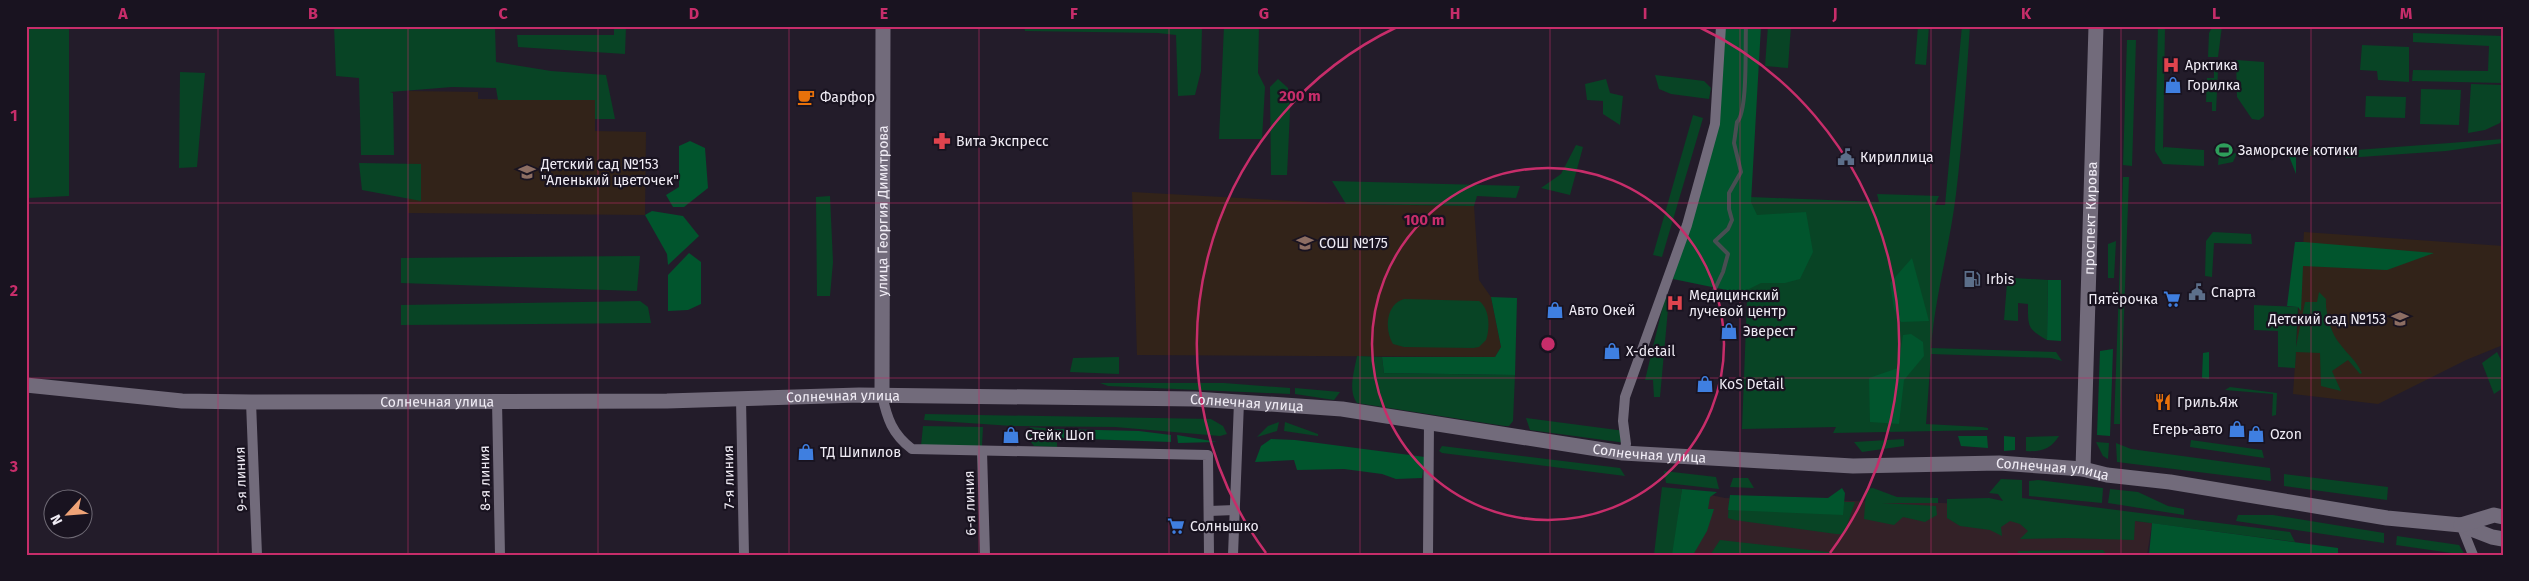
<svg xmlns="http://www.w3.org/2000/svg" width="2529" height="581" font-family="'Fira Sans',sans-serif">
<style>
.education{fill:#322319}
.medical{fill:#332127}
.green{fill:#084425}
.forest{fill:#01552d}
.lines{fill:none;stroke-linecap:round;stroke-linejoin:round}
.stream{stroke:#484e52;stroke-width:4}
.street{stroke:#726b7b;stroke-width:10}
.secondary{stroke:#726b7b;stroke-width:15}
.grid{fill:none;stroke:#c72d6a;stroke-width:1;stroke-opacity:0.55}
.ring{fill:none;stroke:#c72d6a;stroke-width:2.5}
.labels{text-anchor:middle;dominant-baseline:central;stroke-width:4.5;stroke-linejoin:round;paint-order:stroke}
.poi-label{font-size:14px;fill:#f0ecf5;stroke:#191320;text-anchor:start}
.street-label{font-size:14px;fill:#f0ecf5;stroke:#191320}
.centre{fill:#c72d6a;stroke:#191320;stroke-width:2.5}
.ring-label{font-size:15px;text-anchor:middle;font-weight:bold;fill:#c72d6a;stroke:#191320;stroke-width:4.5;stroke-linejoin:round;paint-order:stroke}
.neatline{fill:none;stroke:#c72d6a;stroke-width:2}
.grid-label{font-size:16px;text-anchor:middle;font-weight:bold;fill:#c72d6a}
</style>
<rect width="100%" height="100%" fill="#231c2a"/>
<g class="education">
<path d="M409,91L478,92V99L595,100V131L646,132L645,215L408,213Z"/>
<path d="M1132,192L1346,204L1474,206L1479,280L1491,297L1501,347L1495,357L1137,355Z"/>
<path d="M2304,232L2503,246V345L2466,360L2378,404L2293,394Z"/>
</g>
<path class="medical" d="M1682,489L1725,498L1942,503L2042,509L2152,523L2147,555H1672Z"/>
<g class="green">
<path d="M27,26H69V196L28,198Z"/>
<path d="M334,26H495L496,62L551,71L606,75L615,119H595V100H498L496,88L452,87L390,92L393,93L394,155H361L359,78L336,76Z"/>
<path d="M614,26H626L625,54L518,47L517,35H614Z"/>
<path d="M1024,26H1202L1201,71L1195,95L1178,96L1176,35L1158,33L1025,31Z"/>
<path d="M1224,26H1259L1258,73L1265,87L1262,139H1219Z"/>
<path d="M1768,26H1791L1788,68L1765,66Z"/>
<path d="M1918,26H1929L1926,65L1915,64Z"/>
<path d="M1962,26H1970C1966,82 1963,138 1956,194C1950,245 1935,296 1931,348L2056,352L2062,361L2051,358L1931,354L1926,424L1982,427L1988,428V430L1833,433L1836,427L1742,429L1751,197L1879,202L1877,194L1939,196L1935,205H1945Z"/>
<path d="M2158,26H2165L2163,149L2164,147L2204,150V166L2163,164L2155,151Z"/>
<path d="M2213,26H2222L2218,57H2208L2209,33Z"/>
<path d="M2413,33L2503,36V83L2412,81L2413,70L2488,71L2489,46L2413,42Z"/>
<path d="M2127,40H2136L2132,166L2123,165Z"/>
<path d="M2362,45L2409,47V82L2378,80L2377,71L2360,70Z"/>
<path d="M2236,60L2264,62V116L2259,120L2252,119L2237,97Z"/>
<path d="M2214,70H2218L2216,111H2212V102H2206L2207,78H2214Z"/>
<path d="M180,72L205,73L197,167L179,168Z"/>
<path d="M1655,75L1704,81L1711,88L1709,99L1671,94L1659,89Z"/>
<path d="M1278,79L1288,88L1290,111L1287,175H1271L1270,87Z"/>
<path d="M1606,79L1610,93L1623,96L1620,125L1603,114V101L1587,100L1585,84Z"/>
<path d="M2471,84L2503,85V116L2500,123L2485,130L2468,133Z"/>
<path d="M2421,89L2461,90L2459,125L2420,124Z"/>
<path d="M2366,96L2406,97L2405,118L2365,117Z"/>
<path d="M1693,115L1703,118L1662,257L1653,255Z"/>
<path d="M2503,139V143L2446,151L2346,158L2343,151Z"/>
<path d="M1576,145L1583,147L1570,195L1541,188L1561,174Z"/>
<path d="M2335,148L2336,156H2296V149Z"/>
<path d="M2237,153L2233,162L2218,165L2219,154Z"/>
<path d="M359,163L421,164V201L362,190Z"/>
<path d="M2123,177H2129L2120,424H2114Z"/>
<path d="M1332,181L1520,186L1516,198L1477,196L1474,206L1346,204Z"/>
<path d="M830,196L833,262L830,296H817L816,197Z"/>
<path d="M2213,232L2251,234L2252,244L2214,243L2212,277L2205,276L2206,241Z"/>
<path d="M2116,241L2114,278H2108V244Z"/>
<path d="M640,256L637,291L401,283V258Z"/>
<path d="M2014,278L2048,280L2047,340C2027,329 2028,326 2028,304L2018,303V321L2004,320L2007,283Z"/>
<path d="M2319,292L2326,299C2325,312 2331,334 2340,344C2349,356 2355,359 2362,373L2360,374L2348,360L2332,371L2341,391L2321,386L2320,353L2296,352L2295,368L2278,367V331L2254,330V305L2298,307L2296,347L2305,302H2317Z"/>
<path d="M1665,297L1669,298L1660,397H1654L1653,380H1645Z"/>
<path d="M1404,299L1479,301C1490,309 1490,328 1486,340L1479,347L1473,348L1404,347L1393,344C1384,329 1386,304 1404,299Z"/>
<path d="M640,301L648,307L651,323L401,325V305Z"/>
<path d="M2497,352L2503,364V388L2494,394L2482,363Z"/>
<path d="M1357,356L1382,357L1384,373L1515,375L1513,421L1509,426H1505L1357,403C1348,390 1354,372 1357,356Z"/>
<path d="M1119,357V374L1070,372L1073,358Z"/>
<path d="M1100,383H1224L1290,388V394L1108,386Z"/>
<path d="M2230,387L2277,393L2276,415L2272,416L2273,394L2225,390Z"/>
<path d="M1295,388L1340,392L1334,400L1295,394Z"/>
<path d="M925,414L1211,419L1223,426L1227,434L1220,436L1115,427L1012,426L924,420Z"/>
<path d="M1526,418L1625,431L1626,443L1530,430Z"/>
<path d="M1279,422L1277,431L1257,437L1268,426Z"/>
<path d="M1285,422L1318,434V436L1284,431Z"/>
<path d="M923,426L983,427L982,446H921Z"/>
<path d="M1030,427L1057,429V447L1034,446L1030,441L1025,440V432Z"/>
<path d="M2059,436C2051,449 2041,452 2026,451V437Z"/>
<path d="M1904,439V446L1862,452L1854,442Z"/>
<path d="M2191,440L2262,450L2264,458L2190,447Z"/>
<path d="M2096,442L2109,443L2108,459L2103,456Z"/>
<path d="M2116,443L2131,449L2270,468L2271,481L2117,462Z"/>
<path d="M1442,446L1620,468L1625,476L1442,453L1439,451Z"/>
<path d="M1664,471L1716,477L1719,489L1666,483Z"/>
<path d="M2284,474L2388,487L2387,500L2284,486Z"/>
<path d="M1733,478H1748L1754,488L1730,487Z"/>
<path d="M2001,479L2022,480V498L2290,532L2295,542L2135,521L2134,540L2067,538L2020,539L2028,531L2020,524L2010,521L2001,527L2002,536L1990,530L1960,526L1947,518V499L1989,498L2003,501L1998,494L1989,493Z"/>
<path d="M2038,480L2103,488L2102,503L2029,496V481Z"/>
<path d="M1662,487L1682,489L1673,555H1654Z"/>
<path d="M1873,488L1897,497L1938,498V503H1882L1936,506L1937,515L1925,522L1903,517L1894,525L1864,519L1866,489Z"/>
<path d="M2110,489L2138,492L2168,506L2184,509V515L2108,503Z"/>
<path d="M1729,501L1855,502L1844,534H1836L1734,520L1728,518Z"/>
<path d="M2238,515H2273L2384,533V543L2236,521Z"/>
<path d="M2397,536L2459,545L2465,555L2396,545Z"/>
<path d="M1720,540L1837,553V555H1710Z"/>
<path d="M2103,550L2107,555H2017L2018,551Z"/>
</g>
<g class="forest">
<path d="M1724,26H1761L1751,202L1757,215L1806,212L1813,252L1800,279L1785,283H1761L1741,293L1673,279L1717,125Z"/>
<path d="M690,141L705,148L708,188L684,207H673L666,195L679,187V146Z"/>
<path d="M2286,148L2296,149V174Z"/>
<path d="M652,211L683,216L699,236L668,265L667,254L645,215Z"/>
<path d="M2295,242H2304L2434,253L2387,270L2303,266L2301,311L2298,307L2287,306Z"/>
<path d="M689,253L701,262V304L688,310L668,311V275Z"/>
<path d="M1912,258L1929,321L1901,322L1894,309L1890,283Z"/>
<path d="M2048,280H2061V341L2047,340Z"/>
<path d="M1491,297L1517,298L1515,375L1384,373L1382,357H1495L1501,347Z"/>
<path d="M1911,334L1923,342L1924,356L1904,380L1899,424L1870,422L1869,378L1898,368L1903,335Z"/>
<path d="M2113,349L2110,436L2097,435L2100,351Z"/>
<path d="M2209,352V379L2202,378L2203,353Z"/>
<path d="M1057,429L1139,431L1171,435V442L1057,438Z"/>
<path d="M1177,435L1217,442L1178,443Z"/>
<path d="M1958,436H1987L1988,448L1961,446Z"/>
<path d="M2004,436L2015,437V450L2004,451Z"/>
<path d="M1271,439L1295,440L1425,457L1422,478L1396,479L1382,474L1344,469L1297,470L1294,460L1255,462L1261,446Z"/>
<path d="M1842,488L1845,493L1843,515L1728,510L1730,495L1828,498Z"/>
<path d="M1682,489L1717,492L1710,497L1708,509H1714L1707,531L1693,555H1672Z"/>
<path d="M2152,523L2338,548V555H2149Z"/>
</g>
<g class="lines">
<path class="stream" d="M1713,293L1723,272L1728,254L1715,241L1728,229L1732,220L1729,209V193L1741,172L1734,143L1737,122C1748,112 1745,44 1746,26"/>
<g class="street">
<path d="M882,395C887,418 892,434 912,449L1208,455L1209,555"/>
<path d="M741,399L744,555"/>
<path d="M497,401L500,555"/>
<path d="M251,402L257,555"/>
<path d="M982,451L985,555"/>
<path d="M1623,453L1626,444L1623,421L1625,397L1687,225L1715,124L1721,26"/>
<path d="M1209,511L1235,510"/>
<path d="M2461,525L2473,555"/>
<path d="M1233,555L1239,402"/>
<path d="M1428,555L1429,422"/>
</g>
<g class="secondary">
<path id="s1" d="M26,385L182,401L251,402L667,401L859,395L1195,399L1342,409L1623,453L1853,466L1999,463L2083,469L2107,475L2170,482L2387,518L2461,525L2492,537L2503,539"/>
<path id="s2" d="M882,395L883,26"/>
<path id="s3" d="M2083,469L2096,26"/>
<path d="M2461,525L2494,515L2503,517"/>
</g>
</g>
<path class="grid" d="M218,26V555M408,26V555M598,26V555M789,26V555M979,26V555M1169,26V555M1360,26V555M1550,26V555M1740,26V555M1931,26V555M2121,26V555M2311,26V555M26,203H2503M26,378H2503"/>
<g class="ring">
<circle cx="1548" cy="344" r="176"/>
<path d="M1266 553A351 351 0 0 1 1397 27M1699 27A351 351 0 0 1 1830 553"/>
</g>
<defs>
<g id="hospital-bare" transform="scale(1.35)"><path d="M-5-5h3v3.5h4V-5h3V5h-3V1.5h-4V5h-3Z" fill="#e0444e" stroke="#191320" stroke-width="2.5" paint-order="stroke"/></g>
<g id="shop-bare" transform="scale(1.35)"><path d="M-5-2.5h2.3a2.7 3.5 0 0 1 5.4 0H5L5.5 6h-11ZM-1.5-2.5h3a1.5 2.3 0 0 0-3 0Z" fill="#3f7fe0" stroke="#191320" stroke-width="2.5" paint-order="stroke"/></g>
<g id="cafe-bare" transform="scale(1.35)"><path d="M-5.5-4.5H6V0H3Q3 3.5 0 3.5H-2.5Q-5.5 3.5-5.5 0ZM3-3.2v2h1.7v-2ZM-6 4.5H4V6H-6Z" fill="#e8710a" stroke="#191320" stroke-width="2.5" paint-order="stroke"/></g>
<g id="pharmacy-bare" transform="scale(1.35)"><path d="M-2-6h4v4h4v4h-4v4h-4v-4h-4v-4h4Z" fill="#e0444e" stroke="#191320" stroke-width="2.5" paint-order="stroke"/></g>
<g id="stadium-bare" transform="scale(1.35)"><path d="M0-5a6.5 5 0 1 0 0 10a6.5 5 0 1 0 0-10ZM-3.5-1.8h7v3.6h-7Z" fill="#2e9e5b" stroke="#191320" stroke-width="2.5" paint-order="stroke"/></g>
<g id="civic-bare" transform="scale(1.35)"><path d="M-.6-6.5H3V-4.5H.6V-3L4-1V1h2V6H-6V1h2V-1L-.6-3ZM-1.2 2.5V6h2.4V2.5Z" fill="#5c6f8a" stroke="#191320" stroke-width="2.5" paint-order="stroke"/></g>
<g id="school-bare" transform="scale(1.35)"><path d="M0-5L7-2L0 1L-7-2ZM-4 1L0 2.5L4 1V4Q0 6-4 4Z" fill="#8d6e63" stroke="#191320" stroke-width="2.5" paint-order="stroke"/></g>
<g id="fuel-bare" transform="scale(1.35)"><path d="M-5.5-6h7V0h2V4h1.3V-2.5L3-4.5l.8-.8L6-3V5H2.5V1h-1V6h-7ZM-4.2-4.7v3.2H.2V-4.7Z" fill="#5c6f8a" stroke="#191320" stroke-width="2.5" paint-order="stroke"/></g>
<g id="supermarket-bare" transform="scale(1.35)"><path d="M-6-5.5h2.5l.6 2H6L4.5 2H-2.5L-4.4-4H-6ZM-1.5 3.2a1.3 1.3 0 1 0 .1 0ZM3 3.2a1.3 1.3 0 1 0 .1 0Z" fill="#3f7fe0" stroke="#191320" stroke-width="2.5" paint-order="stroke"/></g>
<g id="restaurant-bare" transform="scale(1.35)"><path d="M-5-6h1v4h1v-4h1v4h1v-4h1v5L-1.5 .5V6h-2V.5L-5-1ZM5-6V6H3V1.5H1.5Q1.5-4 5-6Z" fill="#e8710a" stroke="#191320" stroke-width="2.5" paint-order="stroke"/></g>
</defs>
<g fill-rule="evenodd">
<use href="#hospital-bare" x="2171" y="65"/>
<use href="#shop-bare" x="2173" y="85"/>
<use href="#cafe-bare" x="806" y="97"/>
<use href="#pharmacy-bare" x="942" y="141"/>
<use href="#stadium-bare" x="2224" y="150"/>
<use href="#civic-bare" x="1846" y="157"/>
<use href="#school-bare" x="527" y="172"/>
<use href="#school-bare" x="1305" y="243"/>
<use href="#fuel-bare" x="1972" y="279"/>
<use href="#civic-bare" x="2197" y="292"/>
<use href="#supermarket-bare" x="2172" y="299"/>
<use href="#hospital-bare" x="1675" y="303"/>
<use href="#shop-bare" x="1555" y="310"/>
<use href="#school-bare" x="2400" y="319"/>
<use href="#shop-bare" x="1729" y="331"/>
<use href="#shop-bare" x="1612" y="351"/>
<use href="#shop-bare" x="1705" y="384"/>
<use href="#restaurant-bare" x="2163" y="402"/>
<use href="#shop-bare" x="2237" y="429"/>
<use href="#shop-bare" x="2256" y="434"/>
<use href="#shop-bare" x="1011" y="435"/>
<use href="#shop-bare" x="806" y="452"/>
<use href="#supermarket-bare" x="1176" y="526"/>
</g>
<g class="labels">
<g class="poi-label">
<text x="2185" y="65">Арктика</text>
<text x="2187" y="85">Горилка</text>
<text x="820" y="97">Фарфор</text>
<text x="956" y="141">Вита Экспресс</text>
<text x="2238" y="150">Заморские котики</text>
<text x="1860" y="157">Кириллица</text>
<text x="541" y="164">Детский сад №153<tspan x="541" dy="16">"Аленький цветочек"</tspan></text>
<text x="1319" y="243">СОШ №175</text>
<text x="1986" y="279">Irbis</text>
<text x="2211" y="292">Спарта</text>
<text x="1689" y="295">Медицинский<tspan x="1689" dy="16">лучевой центр</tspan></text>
<text x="2158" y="299" text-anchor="end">Пятёрочка</text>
<text x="1569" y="310">Авто Окей</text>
<text x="2386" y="319" text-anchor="end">Детский сад №153</text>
<text x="1743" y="331">Эверест</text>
<text x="1626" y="351">X-detail</text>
<text x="1719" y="384">KoS Detail</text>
<text x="2177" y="402">Гриль.Яж</text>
<text x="2223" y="429" text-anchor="end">Егерь-авто</text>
<text x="2270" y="434">Ozon</text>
<text x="1025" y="435">Стейк Шоп</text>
<text x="820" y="452">ТД Шипилов</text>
<text x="1190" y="526">Солнышко</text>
</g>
<g class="street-label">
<text stroke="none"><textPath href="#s2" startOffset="184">улица Георгия Димитрова</textPath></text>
<text stroke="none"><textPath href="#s3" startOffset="251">проспект Кирова</textPath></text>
<text stroke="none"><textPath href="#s1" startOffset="818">Солнечная улица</textPath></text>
<text stroke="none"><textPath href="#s1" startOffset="412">Солнечная улица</textPath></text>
<text stroke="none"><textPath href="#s1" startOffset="1222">Солнечная улица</textPath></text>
<text stroke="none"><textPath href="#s1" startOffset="1628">Солнечная улица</textPath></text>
<text stroke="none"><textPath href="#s1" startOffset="2032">Солнечная улица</textPath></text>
<text transform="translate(729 477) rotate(-91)">7-я линия</text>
<text transform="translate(485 478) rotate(-91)">8-я линия</text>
<text transform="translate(241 479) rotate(-92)">9-я линия</text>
<text transform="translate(970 503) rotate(-92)">6-я линия</text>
</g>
</g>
<circle cx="1548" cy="344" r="8" class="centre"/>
<g class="ring-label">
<text x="1300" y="101">200 m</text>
<text x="1424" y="225">100 m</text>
</g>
<rect width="2529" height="581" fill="none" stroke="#191320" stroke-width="55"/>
<g transform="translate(68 514) rotate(244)"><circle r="24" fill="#191320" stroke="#6f6a75"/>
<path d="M0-4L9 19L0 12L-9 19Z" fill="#efa377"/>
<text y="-8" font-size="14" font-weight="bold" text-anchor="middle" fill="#f0ecf5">N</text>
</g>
<rect x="28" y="28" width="2474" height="526" class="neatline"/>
<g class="grid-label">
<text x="123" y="19">A</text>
<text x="313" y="19">B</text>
<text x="503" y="19">C</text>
<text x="694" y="19">D</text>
<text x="884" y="19">E</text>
<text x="1074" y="19">F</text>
<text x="1264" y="19">G</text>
<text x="1455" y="19">H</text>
<text x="1645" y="19">I</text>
<text x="1835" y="19">J</text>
<text x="2026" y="19">K</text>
<text x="2216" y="19">L</text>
<text x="2406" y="19">M</text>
<text x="14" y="121">1</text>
<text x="14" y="296">2</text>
<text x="14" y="472">3</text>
</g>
</svg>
